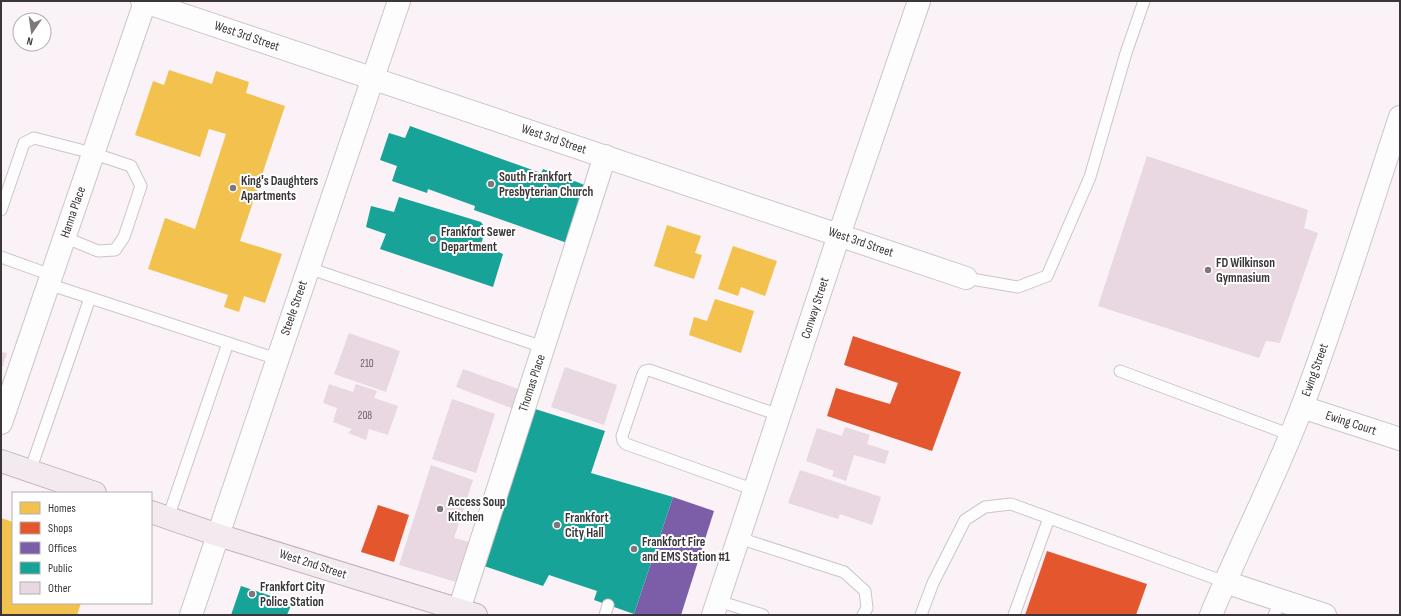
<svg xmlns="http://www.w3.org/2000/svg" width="1401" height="616" font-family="'Sofia Sans Condensed',sans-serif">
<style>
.homes{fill:#f2c14e}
.shops{fill:#e4572e}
.offices{fill:#7b5ea7}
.public{fill:#17a398}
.building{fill:#e9d8e1}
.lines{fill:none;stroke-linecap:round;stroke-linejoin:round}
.lane-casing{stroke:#cbc5c8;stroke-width:13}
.street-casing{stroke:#cbc5c8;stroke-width:24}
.primary-casing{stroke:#c2b0bb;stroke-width:24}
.lane{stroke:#fefdfe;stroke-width:11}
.street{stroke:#fefdfe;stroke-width:22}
.primary{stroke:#f2eaef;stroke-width:22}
.poi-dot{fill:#7e787b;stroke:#fff;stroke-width:1.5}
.labels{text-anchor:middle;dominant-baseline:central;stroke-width:4;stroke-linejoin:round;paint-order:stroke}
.number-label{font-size:11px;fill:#686065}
.street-label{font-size:13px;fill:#3b3639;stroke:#fff}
.poi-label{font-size:13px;font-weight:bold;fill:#3b3639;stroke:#fff;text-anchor:start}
</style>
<rect width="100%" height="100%" fill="#faf2f6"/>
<g class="homes">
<path d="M169,70L212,84L216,71L249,82L246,93L285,106L240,241L282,254L265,303L244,296L239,312L224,307L228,295L148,269L165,218L195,229L226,134L209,129L200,157L135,135L153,81L164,85Z"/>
<path d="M667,225L701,236L695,253L702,255L694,279L654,266Z"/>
<path d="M733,246L777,261L765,296L741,287L738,296L718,289Z"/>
<path d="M715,299L754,311L741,353L689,335L694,317L707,321Z"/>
<path d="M1,518L13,522V603H81L77,615H1Z"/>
</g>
<g class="shops">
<path d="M853,336L961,372L932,451L827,416L836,388L890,404L898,383L844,365Z"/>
<path d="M378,505L409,515L394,562L361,552Z"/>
<path d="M1047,551L1147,584L1136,615H1025Z"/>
</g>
<path class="offices" d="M673,497L714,511L681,615H638L634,614Z"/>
<g class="public">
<path d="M410,126L541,173L543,169L590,187L570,244L474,210L475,206L428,189L427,193L392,181L397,166L380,160L389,133L405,138Z"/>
<path d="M399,197L481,222L486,229L481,244L503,254L493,287L380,249L386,234L366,227L371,206L394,212Z"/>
<path d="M532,408L605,431L591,473L673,497L634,614L594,600L597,591L549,575L543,586L481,565Z"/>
<path d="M241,586L292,603L287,615H231Z"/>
</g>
<g class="building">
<path d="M1147,156L1308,210L1304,228L1318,233L1280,343L1266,341L1259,358L1098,306Z"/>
<path d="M349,333L400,351L386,392L334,374Z"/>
<path d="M1,352L7,353L1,371Z"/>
<path d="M565,367L617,385L604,425L551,407Z"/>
<path d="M463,369L521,390L514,409L456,387Z"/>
<path d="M329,384L353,392L356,384L377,391L374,398L398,406L388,435L369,429L366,440L348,433L352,429L333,422L337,408L323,403Z"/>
<path d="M452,399L495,414L476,473L432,459Z"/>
<path d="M845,427L870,435L867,444L889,451L885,464L854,455L846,481L832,476L834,471L806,461L817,428L842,436Z"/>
<path d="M431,465L473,480L454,538L470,542L456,582L399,565Z"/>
<path d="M800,470L881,497L872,525L840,514L838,519L788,503Z"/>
</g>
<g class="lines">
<g class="lane-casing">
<g id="lane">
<path d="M1,210L24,143L34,138L92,153L131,166L141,186L124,237L115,250L98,251L64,237"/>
<path d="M1,257L51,275"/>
<path d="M308,268L543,347"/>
<path d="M966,278L1018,287L1047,276L1090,177L1126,53L1144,1"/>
<path d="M48,284L277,359"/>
<path d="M1120,371L1291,435"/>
<path d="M30,471L90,298"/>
<path d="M755,490L626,444L623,441L622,436L643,374L645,371L649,370L779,415"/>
<path d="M168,518L228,343"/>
<path d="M739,538L844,572L865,591L867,608L863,615"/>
<path d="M718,601L763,615"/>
<path d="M605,615L608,605"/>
<path d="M921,615L933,583L965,520L985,507L1011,504L1225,582"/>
<path d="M1014,615L1049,518"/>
<path d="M1274,615L1281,600"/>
</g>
</g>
<g class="street-casing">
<g id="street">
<path d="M142,1L966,278"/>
<path d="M1302,407L1400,439"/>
<path d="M1,423L145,2"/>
<path d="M1225,582L1325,615"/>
<path d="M459,610L605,156"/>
<path d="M191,615L399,1"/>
<path d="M713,615L839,235L919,1"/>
<path d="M1211,615C1240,545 1275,478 1302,407C1338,312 1368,214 1400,117"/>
</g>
</g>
<g class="primary-casing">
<g id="primary">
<path d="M1,461L95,493"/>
<path d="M151,512L218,535L476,615"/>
</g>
</g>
<use href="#lane" class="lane"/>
<use href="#street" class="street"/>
<use href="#primary" class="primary"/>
</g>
<g class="poi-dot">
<circle cx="491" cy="184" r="4"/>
<circle cx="233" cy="188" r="4"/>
<circle cx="433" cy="239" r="4"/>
<circle cx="1208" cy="270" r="4"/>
<circle cx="440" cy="509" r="4"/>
<circle cx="557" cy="525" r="4"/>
<circle cx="634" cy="549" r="4"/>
<circle cx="252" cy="594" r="4"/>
</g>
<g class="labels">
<g class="number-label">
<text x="367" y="363">210</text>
<text x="365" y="415">208</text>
</g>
<g class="street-label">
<text transform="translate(247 36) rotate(19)">West 3rd Street</text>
<text transform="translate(554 139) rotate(19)">West 3rd Street</text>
<text transform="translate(73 212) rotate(-71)">Hanna Place</text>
<text transform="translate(861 242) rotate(19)">West 3rd Street</text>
<text transform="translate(294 308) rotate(-71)">Steele Street</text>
<text transform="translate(815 308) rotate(-72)">Conway Street</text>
<text transform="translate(1315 370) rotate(-70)">Ewing Street</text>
<text transform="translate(532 383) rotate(-72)">Thomas Place</text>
<text transform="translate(1351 423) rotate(18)">Ewing Court</text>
<text transform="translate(313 564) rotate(18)">West 2nd Street</text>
</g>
<g class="poi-label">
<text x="499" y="177">South Frankfort<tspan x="499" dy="15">Presbyterian Church</tspan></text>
<text x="241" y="181">King's Daughters<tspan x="241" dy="15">Apartments</tspan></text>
<text x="441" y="232">Frankfort Sewer<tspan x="441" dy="15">Department</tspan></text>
<text x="1216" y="263">FD Wilkinson<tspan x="1216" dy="15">Gymnasium</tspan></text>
<text x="448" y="502">Access Soup<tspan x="448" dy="15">Kitchen</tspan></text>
<text x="565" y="518">Frankfort<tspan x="565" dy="15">City Hall</tspan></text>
<text x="642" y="542">Frankfort Fire<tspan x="642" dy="15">and EMS Station #1</tspan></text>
<text x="260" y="587">Frankfort City<tspan x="260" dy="15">Police Station</tspan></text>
</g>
</g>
<rect width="1401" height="616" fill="none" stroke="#3b3639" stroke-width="4"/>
<rect x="12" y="492" width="140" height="112" fill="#ffffff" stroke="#b1afb0"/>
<rect x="20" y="502" width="20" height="12" fill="#f2c14e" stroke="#b1afb0"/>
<text x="48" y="512" font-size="12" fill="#3b3639">Homes</text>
<rect x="20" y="522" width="20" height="12" fill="#e4572e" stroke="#b1afb0"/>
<text x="48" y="532" font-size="12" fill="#3b3639">Shops</text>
<rect x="20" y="542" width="20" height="12" fill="#7b5ea7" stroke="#b1afb0"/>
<text x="48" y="552" font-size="12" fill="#3b3639">Offices</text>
<rect x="20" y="562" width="20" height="12" fill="#17a398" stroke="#b1afb0"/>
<text x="48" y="572" font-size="12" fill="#3b3639">Public</text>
<rect x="20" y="582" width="20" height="12" fill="#e9d8e1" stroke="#b1afb0"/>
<text x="48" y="592" font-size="12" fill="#3b3639">Other</text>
<g transform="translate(32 32) rotate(193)"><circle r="19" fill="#ffffff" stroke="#b1afb0"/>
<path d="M0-3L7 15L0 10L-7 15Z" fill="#7e787b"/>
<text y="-6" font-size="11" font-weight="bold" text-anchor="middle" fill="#3b3639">N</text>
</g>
</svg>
